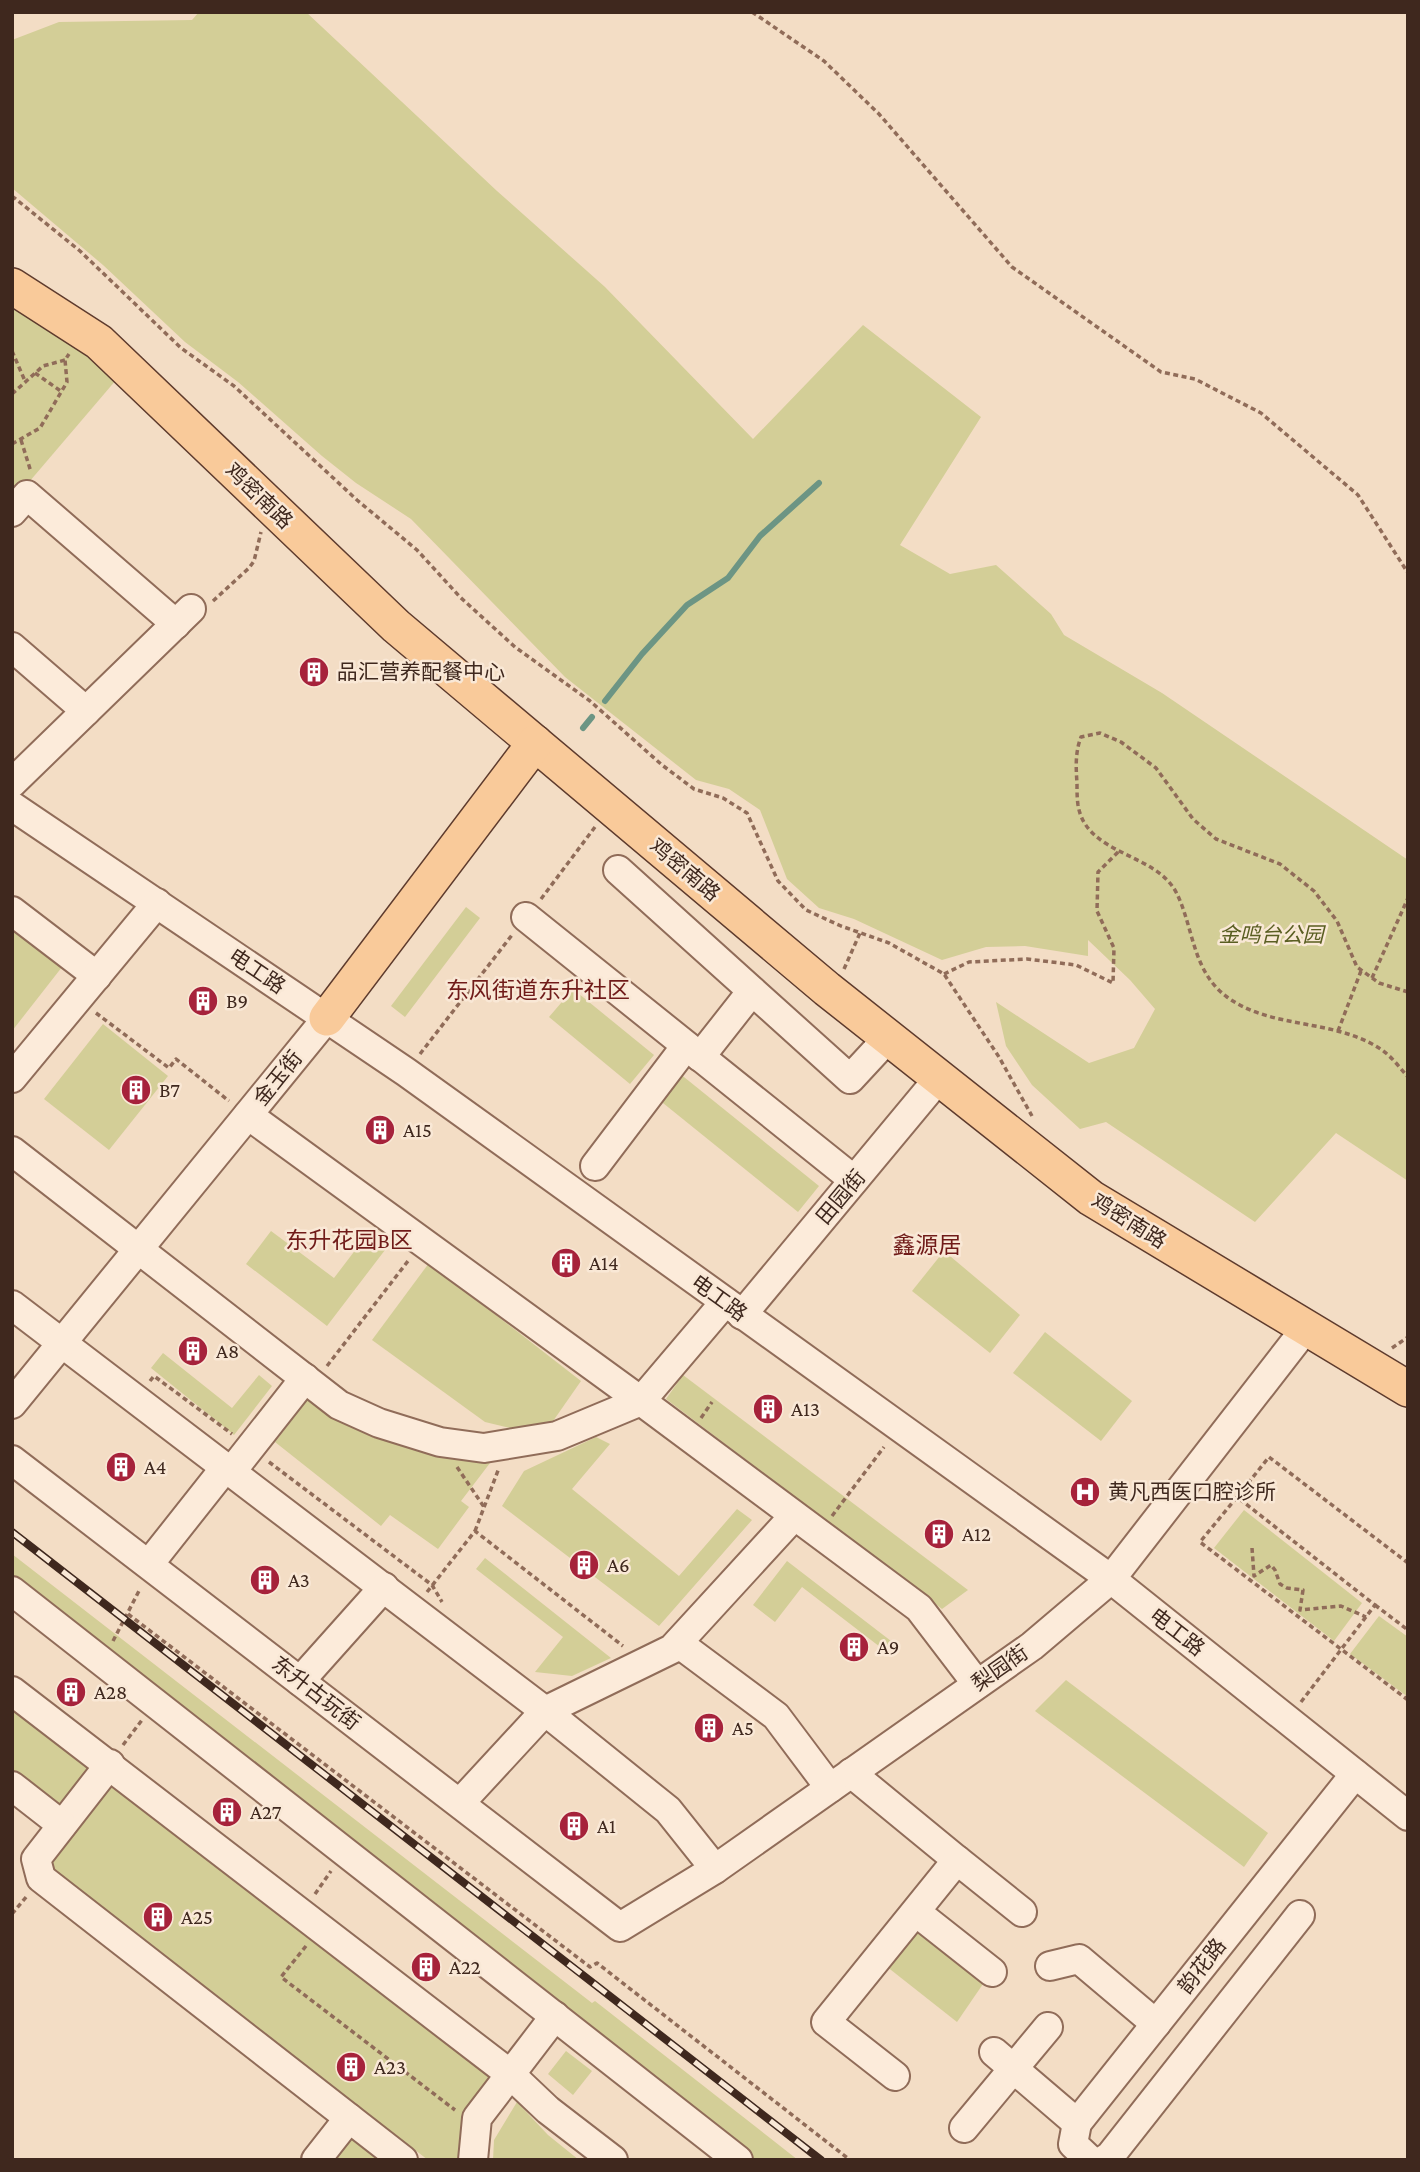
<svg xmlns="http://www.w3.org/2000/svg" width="1420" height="2172" font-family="'Crimson Pro','Noto Sans SC',serif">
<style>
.green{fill:#d3ce97}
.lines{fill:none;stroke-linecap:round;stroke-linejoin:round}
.stream{stroke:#6c9584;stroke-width:6}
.minor-casing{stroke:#906c59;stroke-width:32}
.major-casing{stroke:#5e3b2d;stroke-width:38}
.path{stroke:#906c59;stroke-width:3.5;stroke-dasharray:5 3.5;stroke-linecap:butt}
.minor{stroke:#fcebda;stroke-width:28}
.major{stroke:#f9ca9a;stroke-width:35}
.rail-casing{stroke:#3f281e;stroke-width:8}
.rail{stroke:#f9e8d6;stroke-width:5;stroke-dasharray:16;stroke-linecap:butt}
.labels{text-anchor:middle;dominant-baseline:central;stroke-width:5;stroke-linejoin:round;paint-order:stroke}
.street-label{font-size:21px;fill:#3f281e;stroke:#f9e8d6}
.poi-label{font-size:21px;fill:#3f281e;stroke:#f9e8d6;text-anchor:start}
.park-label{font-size:21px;font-style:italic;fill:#5a5e22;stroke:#f9e8d6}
.neighbourhood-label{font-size:23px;fill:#701b19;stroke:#f9e8d6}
</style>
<rect width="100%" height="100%" fill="#f3ddc5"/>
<g class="green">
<path d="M199,12H306L497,191L605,287L753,439L863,325L981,417L900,545L950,574L996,565L1051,614L1064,635L1162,693L1408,860V1181L1336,1133L1255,1222L1106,1122L1080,1129L1032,1085L1006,1046L996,1002L1089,1063L1134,1048L1155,1009L1130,980L1088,940V956L1025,946L986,947L942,960L854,919L819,908L787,879L760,810L729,789L696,780L565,677L411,519L356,483L322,456L238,382L185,342L103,265L12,188V40L59,22L192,20Z"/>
<path d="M12,298L122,373L12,502Z"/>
<path d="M466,907L480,918L405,1017L391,1006Z"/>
<path d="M12,928L62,967L12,1031Z"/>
<path d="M573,989L654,1055L630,1084L549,1017Z"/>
<path d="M103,1024L168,1076L109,1150L44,1099Z"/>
<path d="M679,1073L819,1186L798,1212L658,1099Z"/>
<path d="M271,1231L334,1278L366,1236L385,1250L327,1326L246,1264Z"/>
<path d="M944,1251L1020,1315L990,1353L912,1291Z"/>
<path d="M429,1263L581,1381L551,1424L514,1429L485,1422L372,1340Z"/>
<path d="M1045,1332L1132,1401L1101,1441L1013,1373Z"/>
<path d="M163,1353L232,1408L259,1375L272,1386L234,1435L151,1368Z"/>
<path d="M683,1375L968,1590L942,1609L666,1399Z"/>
<path d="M314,1391L389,1438L490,1463L461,1501L469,1507L438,1549L390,1515L381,1526L275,1442Z"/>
<path d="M596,1437L610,1444L572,1489L679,1576L737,1509L752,1520L659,1626L502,1506L524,1471Z"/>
<path d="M1244,1510L1362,1603L1334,1641L1214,1548Z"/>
<path d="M12,1554L592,2003L595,2001L798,2160H756L12,1579Z"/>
<path d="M485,1558L611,1658L572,1676L535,1672L563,1637L476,1569Z"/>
<path d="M787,1561L891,1641L884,1650L802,1587L775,1622L753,1605Z"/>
<path d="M1379,1616L1408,1637V1697L1350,1654Z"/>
<path d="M1066,1680L1268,1833L1244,1867L1035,1711Z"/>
<path d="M12,1709L93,1768L63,1809L12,1771Z"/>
<path d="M112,1781L496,2076L463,2160H428L47,1866Z"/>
<path d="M917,1927L985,1981L957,2022L886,1966Z"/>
<path d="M566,2051L592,2071L573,2095L548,2074Z"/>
<path d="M517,2102L548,2135L579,2160H493L494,2140Z"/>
<path d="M346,2132L379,2160H324Z"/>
</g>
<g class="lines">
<g class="stream">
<path d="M605,701L642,654L687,605L728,578L760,536L819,483"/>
<path d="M583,728L592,717"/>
</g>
<g class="minor-casing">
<g id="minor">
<path d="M12,512L27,495L176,624"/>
<path d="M12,647L86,711"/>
<path d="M12,783L191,609"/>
<path d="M12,806L406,1072L1111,1579L1408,1816"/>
<path d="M618,870L850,1079L888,1038"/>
<path d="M12,911L97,976"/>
<path d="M526,917L854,1180"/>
<path d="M700,1057L752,991"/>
<path d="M12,1078L157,903"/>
<path d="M248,1115L641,1401L919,1608L977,1684"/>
<path d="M12,1151L339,1405L379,1423L440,1442L484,1448L557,1436L641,1401L725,1302"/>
<path d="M595,1166L686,1046"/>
<path d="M12,1305L545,1711L668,1810L715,1869"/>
<path d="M742,1315L939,1078"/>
<path d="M12,1404L327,1018"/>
<path d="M12,1460L620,1927L715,1869L1032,1646L1111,1579L1306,1328"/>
<path d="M231,1472L305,1378"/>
<path d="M149,1564L225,1468"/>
<path d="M12,1591L738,2160"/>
<path d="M678,1643L776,1716L830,1788"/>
<path d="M300,1681L384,1587"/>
<path d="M12,1691L510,2074L548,2110L613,2160"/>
<path d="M110,1764L36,1859L41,1878L403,2160"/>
<path d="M851,1773L957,1860L826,2022L895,2076"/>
<path d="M12,1786L62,1825"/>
<path d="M460,1803L545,1711L672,1649L794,1516"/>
<path d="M957,1860L1022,1912"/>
<path d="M916,1912L992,1972"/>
<path d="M1050,1966L1079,1959L1156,2024"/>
<path d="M994,2052L1077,2123"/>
<path d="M964,2128L1048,2027"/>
<path d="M316,2160L349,2118"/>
<path d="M473,2160L477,2118L555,2016"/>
<path d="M1090,2160L1073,2144L1077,2123L1355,1774"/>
<path d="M1104,2160L1110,2156L1300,1915"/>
</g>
</g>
<g class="major-casing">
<g id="major">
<path d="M12,286L99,342L396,626L827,989L1091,1198L1408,1389"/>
<path d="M327,1018L535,743"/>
</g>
</g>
<g class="path">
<path d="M752,12L824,61L879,114L1012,267L1161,372L1195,379L1261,413L1358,495L1408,573"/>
<path d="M12,196L80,251L181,348L234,386L357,500L417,550L460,597L515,647L590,701L662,765L694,789L723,798L747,813L778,881L806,910L841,926L889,943L944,974L999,1057L1032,1116"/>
<path d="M12,351L25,381"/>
<path d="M35,373L62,392"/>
<path d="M12,394L43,366L65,360"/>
<path d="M21,440L31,472"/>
<path d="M12,444L40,428L67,382L65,360L69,354"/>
<path d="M213,601L249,568L254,561L261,532"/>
<path d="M541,899L595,827"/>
<path d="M844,969L860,933"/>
<path d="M944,974L969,962L1027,959L1076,965L1113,983L1114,948L1097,911L1098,872L1119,851"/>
<path d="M1372,978L1408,898"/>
<path d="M1408,992L1379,983L1357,967L1337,921L1314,891L1280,864L1216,839L1193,819L1156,768L1121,742L1100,733L1081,737C1075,753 1076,767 1077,784C1077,791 1077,798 1078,805C1086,856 1157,852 1177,894C1194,929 1192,971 1227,997C1272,1030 1335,1018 1382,1050C1392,1057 1400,1068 1408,1077"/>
<path d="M96,1013L169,1068L176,1059L229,1101"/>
<path d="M1338,1031L1361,971"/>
<path d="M420,1054L512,935"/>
<path d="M1392,1348L1408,1337"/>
<path d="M327,1366L408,1261"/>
<path d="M150,1381L154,1376L232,1434"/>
<path d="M701,1418L712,1402"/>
<path d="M269,1462L432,1585L442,1602"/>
<path d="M457,1467L484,1507"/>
<path d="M1237,1497L1200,1542L1408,1700"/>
<path d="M832,1516L884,1447"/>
<path d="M475,1531L499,1468"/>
<path d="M1252,1548L1254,1576L1271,1565L1275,1570L1280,1584L1287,1588L1303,1590L1300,1610L1341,1606L1366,1617"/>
<path d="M427,1592L475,1531L623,1646"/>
<path d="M1375,1605L1408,1630"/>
<path d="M128,1614L590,1967L597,1963L850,2160"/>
<path d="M113,1641L140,1589"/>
<path d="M1301,1702L1375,1605L1237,1497L1269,1457L1408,1563"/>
<path d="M123,1745L142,1720"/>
<path d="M315,1894L331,1871"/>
<path d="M12,1914L27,1896"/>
<path d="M306,1946L281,1977L455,2110"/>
</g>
<use href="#minor" class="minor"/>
<use href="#major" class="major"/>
<g class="rail-casing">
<path id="rail" d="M12,1532L821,2160"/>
</g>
<use href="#rail" class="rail"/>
</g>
<defs>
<g id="building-disc" transform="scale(1.575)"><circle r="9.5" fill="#a6223b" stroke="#f9e8d6"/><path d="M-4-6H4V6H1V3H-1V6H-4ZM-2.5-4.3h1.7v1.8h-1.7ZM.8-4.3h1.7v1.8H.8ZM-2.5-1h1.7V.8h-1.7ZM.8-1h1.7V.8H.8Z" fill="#fff"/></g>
<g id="hospital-disc" transform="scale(1.575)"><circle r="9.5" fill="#a6223b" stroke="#f9e8d6"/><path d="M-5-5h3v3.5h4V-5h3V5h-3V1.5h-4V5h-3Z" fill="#fff"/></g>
</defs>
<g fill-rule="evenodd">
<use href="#building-disc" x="314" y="672"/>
<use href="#building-disc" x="203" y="1001"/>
<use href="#building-disc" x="136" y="1090"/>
<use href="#building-disc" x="380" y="1130"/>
<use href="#building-disc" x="566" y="1263"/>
<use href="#building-disc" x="193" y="1351"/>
<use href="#building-disc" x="768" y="1409"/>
<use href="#building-disc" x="121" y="1467"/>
<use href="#hospital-disc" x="1085" y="1492"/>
<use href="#building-disc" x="939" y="1534"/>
<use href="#building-disc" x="584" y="1565"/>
<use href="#building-disc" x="265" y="1580"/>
<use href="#building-disc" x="854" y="1647"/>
<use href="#building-disc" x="71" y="1692"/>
<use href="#building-disc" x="709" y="1728"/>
<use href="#building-disc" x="227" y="1812"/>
<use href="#building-disc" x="574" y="1826"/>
<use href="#building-disc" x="158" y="1917"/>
<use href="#building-disc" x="426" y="1967"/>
<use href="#building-disc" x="351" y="2067"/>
</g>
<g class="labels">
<g class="street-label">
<text transform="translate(259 496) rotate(44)">鸡密南路</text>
<text transform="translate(685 870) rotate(40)">鸡密南路</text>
<text transform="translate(257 971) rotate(34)">电工路</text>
<text transform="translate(278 1078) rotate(-51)">金玉街</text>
<text transform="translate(841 1197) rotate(-50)">田园街</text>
<text transform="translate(1129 1221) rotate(32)">鸡密南路</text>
<text transform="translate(719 1298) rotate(36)">电工路</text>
<text transform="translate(1177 1632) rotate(38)">电工路</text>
<text transform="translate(1000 1668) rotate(-35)">梨园街</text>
<text transform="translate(316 1693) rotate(38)">东升古玩街</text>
<text transform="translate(1202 1966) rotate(-52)">韵花路</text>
</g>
<g class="poi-label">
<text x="337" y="672">品汇营养配餐中心</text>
<text x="226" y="1001">B9</text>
<text x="159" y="1090">B7</text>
<text x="403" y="1130">A15</text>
<text x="589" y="1263">A14</text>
<text x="216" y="1351">A8</text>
<text x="791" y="1409">A13</text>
<text x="144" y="1467">A4</text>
<text x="1108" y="1492">黄凡西医口腔诊所</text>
<text x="962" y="1534">A12</text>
<text x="607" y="1565">A6</text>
<text x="288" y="1580">A3</text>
<text x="877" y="1647">A9</text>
<text x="94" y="1692">A28</text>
<text x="732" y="1728">A5</text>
<text x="250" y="1812">A27</text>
<text x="597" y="1826">A1</text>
<text x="181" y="1917">A25</text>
<text x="449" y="1967">A22</text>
<text x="374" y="2067">A23</text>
</g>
<g class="park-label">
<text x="1271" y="935">金鸣台公园</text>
</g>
<g class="neighbourhood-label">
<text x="538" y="990">东风街道东升社区</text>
<text x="349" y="1240">东升花园B区</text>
<text x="927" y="1245">鑫源居</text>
</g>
</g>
<rect width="1420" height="2172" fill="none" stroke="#3f281e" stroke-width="28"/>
</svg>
